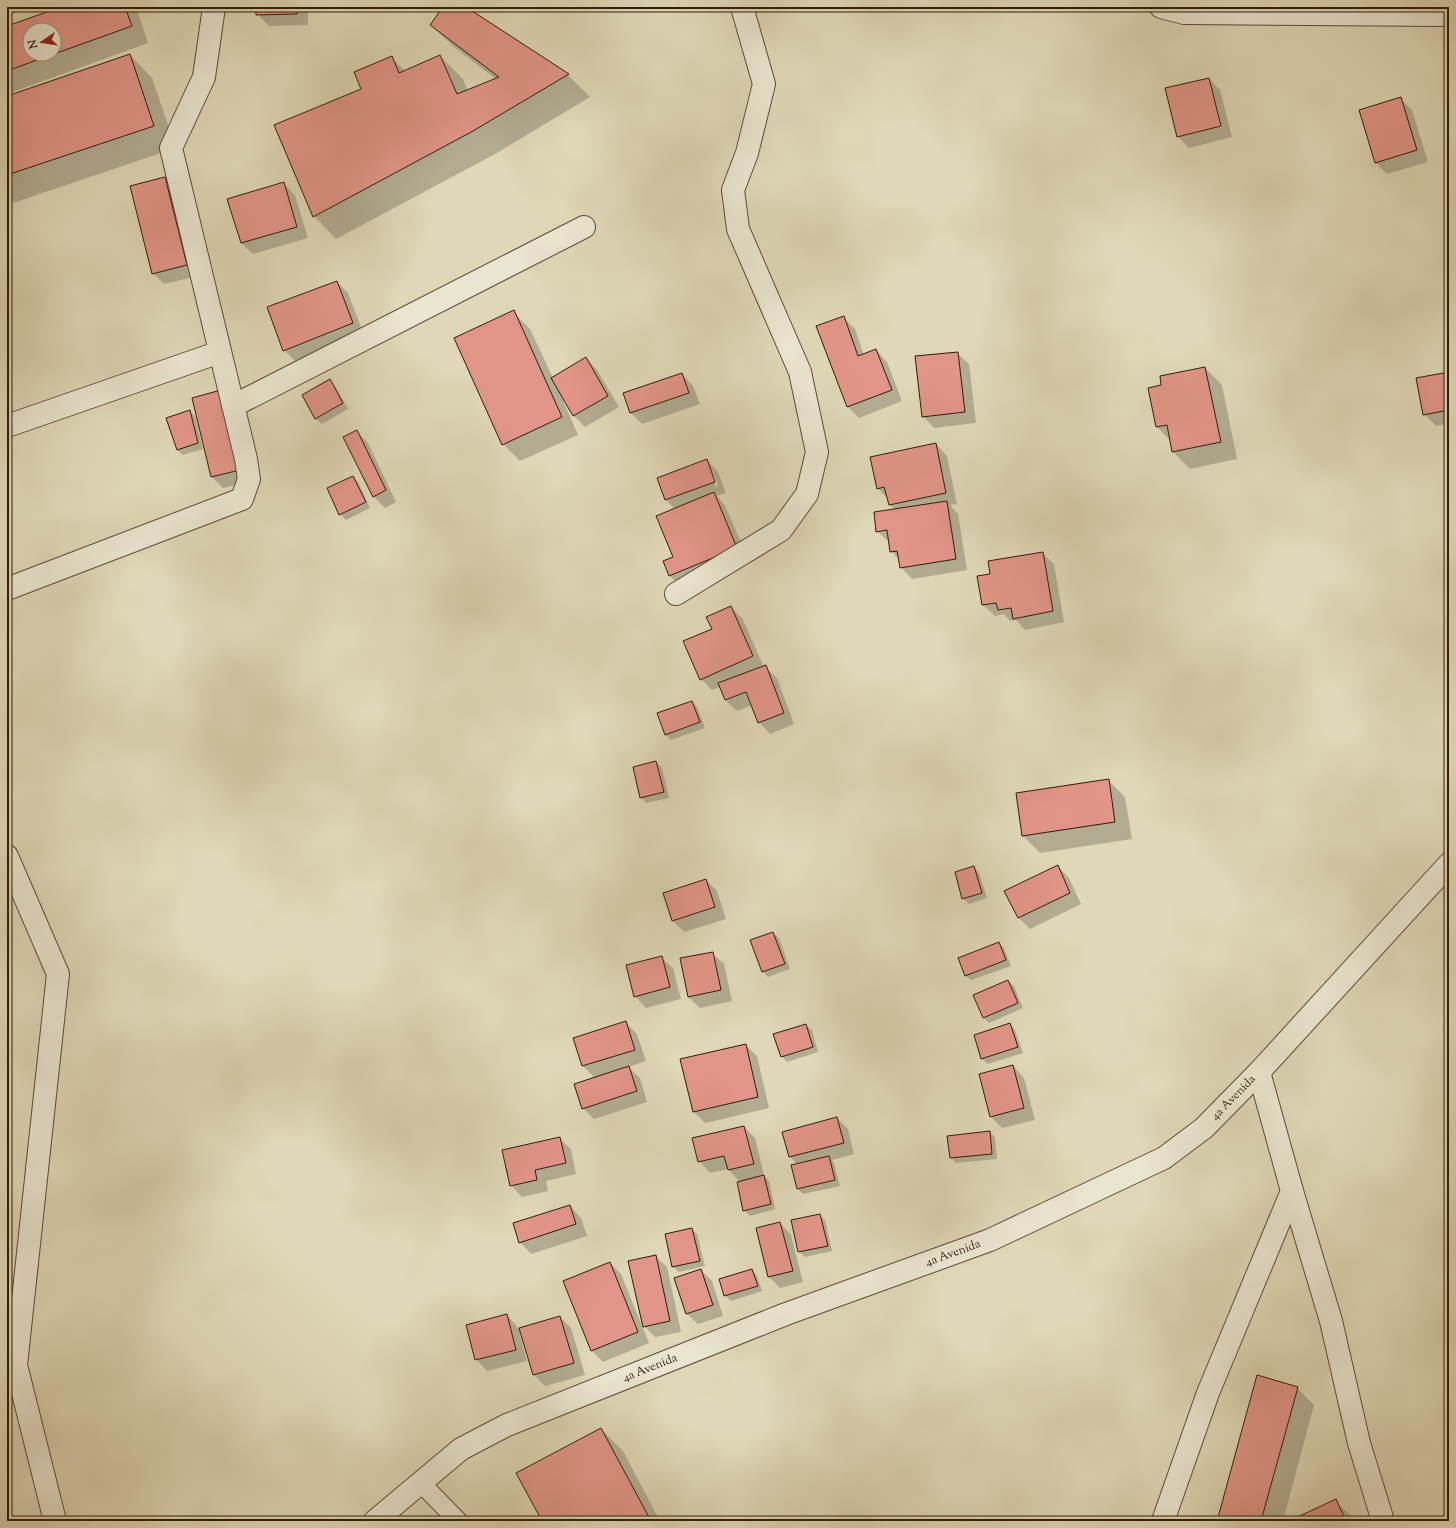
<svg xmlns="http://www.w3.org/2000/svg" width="1456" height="1528" font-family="'Sorts Mill Goudy',serif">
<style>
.shadow{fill:#0003;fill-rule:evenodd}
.building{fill:#e19588;stroke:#2f1c07}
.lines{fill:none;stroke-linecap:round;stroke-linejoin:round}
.service-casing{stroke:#5b4b33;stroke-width:20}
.minor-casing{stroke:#5b4b33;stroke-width:24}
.tertiary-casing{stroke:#5b4b33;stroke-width:24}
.service{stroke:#eae5d0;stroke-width:18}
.minor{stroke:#eae5d0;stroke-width:22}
.tertiary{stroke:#eae5d0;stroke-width:22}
.labels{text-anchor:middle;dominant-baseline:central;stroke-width:3.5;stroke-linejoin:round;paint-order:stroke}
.street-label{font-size:12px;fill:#2f1c07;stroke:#eae5d0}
</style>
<rect width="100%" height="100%" fill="#dfd7b7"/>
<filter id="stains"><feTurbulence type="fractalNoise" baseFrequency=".005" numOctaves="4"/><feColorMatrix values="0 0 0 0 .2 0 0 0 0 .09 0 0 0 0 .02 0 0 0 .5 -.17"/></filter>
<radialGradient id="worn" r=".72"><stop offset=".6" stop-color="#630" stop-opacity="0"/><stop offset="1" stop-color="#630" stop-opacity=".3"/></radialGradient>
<g class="shadow">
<path d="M7,7H32L7,16Z"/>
<path d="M64,7H136L148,43L7,94V27ZM30,30H54V54H30Z"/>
<path d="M257,7H308V25L269,26L257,14Z"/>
<path d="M445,7H465L568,75L590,97L495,154L336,239L314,216L362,89L392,58L405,71L440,56L463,79L468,91L496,79L454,47L431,25Z"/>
<path d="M130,55L152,78L176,148L7,205V97Z"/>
<path d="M1209,79L1220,90L1232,137L1189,148L1178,136Z"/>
<path d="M1401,99L1412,110L1428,162L1387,174L1376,163Z"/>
<path d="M165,178L176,190L198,276L164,284L153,273Z"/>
<path d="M284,184L295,195L308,238L253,254L241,243Z"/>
<path d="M337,282L348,293L364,335L295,361L284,350Z"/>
<path d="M513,312L530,329L553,378L586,358L597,370L619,407L585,427L574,416L563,398H562L578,435L520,461L503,444Z"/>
<path d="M843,317L855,329L864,355L876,350L887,362L902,401L859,418L847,406Z"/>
<path d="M957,353L969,364L976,423L934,428L923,416Z"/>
<path d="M1205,368L1222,385L1237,459L1190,469L1173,452L1171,441L1157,427L1163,386Z"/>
<path d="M1449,373V423L1436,426L1424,414Z"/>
<path d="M682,374L693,386L700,404L642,424L630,412Z"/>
<path d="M329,380L335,386L348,409L322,424L316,419L303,395Z"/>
<path d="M193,398L251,481L223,488L212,477Z"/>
<path d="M189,411L195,416L203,449L183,455L177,450Z"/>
<path d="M356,431L368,443L396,502L385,508L373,496Z"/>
<path d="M936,444L947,456L957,504L950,505L958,514L967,570L912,579L901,567L899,559L891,551L889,542L877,531L895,510L890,504L888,499L878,488Z"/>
<path d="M707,460L718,472L726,493L717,496L725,505L748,559L682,587L670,576L664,561L674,557L675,509L665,499ZM711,473H713L718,486L716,487Z"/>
<path d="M353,477L358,482L370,508L346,520L340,514Z"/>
<path d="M1042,553L1054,564L1064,622L1025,630L1016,620L1010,621L1004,614L995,616L983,605L978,577L991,575Z"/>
<path d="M731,607L742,618L764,667H765L777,678L794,724L770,734L759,722L752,705L737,711L725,700L720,687L712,690L701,679Z"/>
<path d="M692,702L697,707L705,728L671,740L666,735L658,714Z"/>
<path d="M656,762L662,768L669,798L646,803L641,797Z"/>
<path d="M1108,780L1125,797L1132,839L1040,853L1023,836Z"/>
<path d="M1057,866L1069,878L1081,904L1030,929L1019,918Z"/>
<path d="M974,867L979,873L987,898L969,904L963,898Z"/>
<path d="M706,880L717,891L726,919L684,932L673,921L664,893Z"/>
<path d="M773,933L779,938L790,969L768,977L763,972Z"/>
<path d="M999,943L1004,948L1011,966L971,980L965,975Z"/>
<path d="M712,953L724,964L732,1001L700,1008L688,997Z"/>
<path d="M661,957L673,968L681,999L646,1008L635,996Z"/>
<path d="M1008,981L1014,986L1023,1008L989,1023L984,1018L975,996Z"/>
<path d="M626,1023L637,1034L646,1061L628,1067L640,1078L647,1102L594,1119L583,1108L595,1078L583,1066L574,1039Z"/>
<path d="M1010,1024L1015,1030L1023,1053L988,1064L982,1059Z"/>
<path d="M806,1025L812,1030L818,1052L787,1062L782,1056Z"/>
<path d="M745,1045L757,1056L769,1108L705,1123L693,1111Z"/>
<path d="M1013,1066L1024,1078L1035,1120L1002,1128L991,1117Z"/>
<path d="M837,1118L848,1129L854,1154L832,1160L834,1163L840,1186L803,1194L798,1189V1165L790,1157Z"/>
<path d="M744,1127L755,1138L764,1175H763L769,1181L775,1209L750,1216L744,1210L740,1182L728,1169L710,1173L699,1161Z"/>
<path d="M989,1132L995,1137L997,1159L956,1163L951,1158Z"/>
<path d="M559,1138L571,1149L576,1174L546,1181L548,1191L522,1197L511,1185Z"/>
<path d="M570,1206L581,1218L587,1236L531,1254L520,1242Z"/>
<path d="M820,1215L825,1220L832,1251L805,1257L799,1252L792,1221Z"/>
<path d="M780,1223L791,1235L803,1282L780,1288L769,1277Z"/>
<path d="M692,1229L697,1234L705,1266L679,1272L673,1267Z"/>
<path d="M655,1256L667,1267L681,1332L655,1337L644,1326Z"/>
<path d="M610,1263L621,1274L649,1343L603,1362L592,1351L564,1281Z"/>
<path d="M701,1270L712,1281L723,1316L698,1324L686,1313Z"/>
<path d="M752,1270L757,1276L762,1291L731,1301L725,1295Z"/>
<path d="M507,1315L519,1329L560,1317L571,1328L585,1375L545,1386L534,1375L522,1334L520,1335L527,1361L487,1371L476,1359Z"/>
<path d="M1297,1388L1314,1405L1283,1521H1218Z"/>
<path d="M601,1429L623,1451L660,1521H543Z"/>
<path d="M1335,1501L1356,1521H1292Z"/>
</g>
<g class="building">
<path d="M61,7H125L132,26L54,54V30H30V54H53L7,71V26Z"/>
<path d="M256,7H297V14L256,15Z"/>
<path d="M443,7H466L569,74L473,131L313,217L274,125L361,89L354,72L392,56L399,73L440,55L457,94L499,77L430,25Z"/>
<path d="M130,54L154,126L7,175V96Z"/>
<path d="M1209,78L1221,126L1177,137L1165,88Z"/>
<path d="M1401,97L1417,150L1375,163L1359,110Z"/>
<path d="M165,177L187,265L152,274L130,186Z"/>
<path d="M284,182L297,227L241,243L227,199Z"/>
<path d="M337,281L353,323L283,351L267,307Z"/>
<path d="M514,310L562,417L502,445L454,338Z"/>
<path d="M844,316L858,356L876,349L892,390L847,407L816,326Z"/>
<path d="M958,352L965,412L922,417L915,356Z"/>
<path d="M586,357L608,396L573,416L551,378Z"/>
<path d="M1205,367L1221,442L1172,452L1167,425L1156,427L1148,388L1161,385L1160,376Z"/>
<path d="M1449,372V410L1423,415L1416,378Z"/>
<path d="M682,373L689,393L630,413L623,393Z"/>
<path d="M330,379L343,403L315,419L302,395Z"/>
<path d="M221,390L240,470L211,477L192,398Z"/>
<path d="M190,410L198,443L177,450L166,418Z"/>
<path d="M357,430L386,490L373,497L343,437Z"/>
<path d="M936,443L946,493L889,505L884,487L877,489L870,457Z"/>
<path d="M707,459L715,482L665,500L657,478Z"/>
<path d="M353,476L366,502L339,515L327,488Z"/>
<path d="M714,492L737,548L669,576L663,561L673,557L656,516Z"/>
<path d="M947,501L956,559L900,568L897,551L890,552L887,530L876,532L874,512Z"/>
<path d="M1043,552L1053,611L1013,619L1011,608L998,610L996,603L982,605L977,576L990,574L988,561Z"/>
<path d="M731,606L753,656L700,680L683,641L712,629L706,617Z"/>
<path d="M766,665L784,713L758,723L746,692L725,700L718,683Z"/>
<path d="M692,701L700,722L665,735L657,713Z"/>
<path d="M656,761L664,792L640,798L633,767Z"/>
<path d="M1109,779L1115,822L1022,836L1016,793Z"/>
<path d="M1058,865L1070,893L1018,918L1004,891Z"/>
<path d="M974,866L982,893L962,899L955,872Z"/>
<path d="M706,879L715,907L672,921L663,893Z"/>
<path d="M773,932L785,964L762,972L750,940Z"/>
<path d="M999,942L1006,960L965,976L958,958Z"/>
<path d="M713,952L721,990L688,997L680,958Z"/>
<path d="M662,956L670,987L634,997L626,965Z"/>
<path d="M1008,980L1018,1003L983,1018L973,995Z"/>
<path d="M626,1021L635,1050L582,1066L573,1038Z"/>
<path d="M1010,1023L1018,1047L981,1059L974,1035Z"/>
<path d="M806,1024L813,1047L781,1057L773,1034Z"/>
<path d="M746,1044L758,1097L693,1112L680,1059Z"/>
<path d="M1013,1065L1024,1108L990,1117L979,1074Z"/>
<path d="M629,1066L637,1091L582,1109L574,1084Z"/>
<path d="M837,1117L844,1143L789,1157L782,1132Z"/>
<path d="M744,1126L754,1164L728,1170L724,1156L698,1162L692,1138Z"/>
<path d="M990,1131L992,1154L950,1158L947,1136Z"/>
<path d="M560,1137L566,1163L535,1170L537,1180L510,1186L502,1150Z"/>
<path d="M829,1156L835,1180L797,1189L791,1165Z"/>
<path d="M764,1175L771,1204L743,1211L737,1182Z"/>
<path d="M570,1205L576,1224L519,1243L513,1223Z"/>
<path d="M820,1214L828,1246L798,1252L791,1220Z"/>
<path d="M780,1222L793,1271L768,1277L756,1228Z"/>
<path d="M692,1228L700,1261L672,1267L665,1234Z"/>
<path d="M656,1255L670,1321L643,1327L628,1261Z"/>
<path d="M610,1262L638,1332L591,1351L563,1281Z"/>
<path d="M701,1269L713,1305L686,1314L674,1278Z"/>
<path d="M752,1269L758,1286L724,1296L719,1279Z"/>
<path d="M507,1314L516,1350L475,1360L466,1325Z"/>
<path d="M560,1316L574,1363L533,1375L519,1328Z"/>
<path d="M1257,1375L1298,1387L1261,1521H1217Z"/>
<path d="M601,1428L651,1521H542L516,1473Z"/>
<path d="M1336,1499L1346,1521H1289Z"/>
</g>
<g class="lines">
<g class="service-casing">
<path id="service" d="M420,1482L458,1521"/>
</g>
<g class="minor-casing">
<g id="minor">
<path d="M1161,7L1184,13L1449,15"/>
<path d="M233,406L584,227"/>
<path d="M7,426L220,352"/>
<path d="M7,589L242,499L249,479L246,459L171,148L204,77L214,7"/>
<path d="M676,594L781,530L807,494L817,452L800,372L738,229L733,190L747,153L764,84L742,7"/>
<path d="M7,856L58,974L16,1365L55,1521"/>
<path d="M1292,1191L1331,1321L1359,1443L1383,1521"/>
<path d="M1163,1521L1208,1393L1292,1191L1259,1072"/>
</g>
</g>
<g class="tertiary-casing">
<g id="tertiary">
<path id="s1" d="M375,1521L461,1449L507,1425L786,1314L990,1240L1164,1158L1204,1128L1259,1072L1449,864"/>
</g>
</g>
<use href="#service" class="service"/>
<use href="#minor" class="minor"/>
<use href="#tertiary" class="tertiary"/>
</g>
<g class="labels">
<g class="street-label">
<text stroke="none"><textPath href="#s1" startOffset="966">4a Avenida</textPath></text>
<text stroke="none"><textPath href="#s1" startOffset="642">4a Avenida</textPath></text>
<text stroke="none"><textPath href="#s1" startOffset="318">4a Avenida</textPath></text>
</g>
</g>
<rect width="1456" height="1528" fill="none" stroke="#dfd7b7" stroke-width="24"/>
<rect x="8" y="8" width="1440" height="1512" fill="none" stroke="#2f1c07" stroke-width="2"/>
<rect x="12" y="12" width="1432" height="1504" fill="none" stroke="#2f1c07"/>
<g transform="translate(42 42) rotate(257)"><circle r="19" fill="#eae5d0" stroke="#9f9580"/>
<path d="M0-3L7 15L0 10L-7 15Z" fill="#8f2418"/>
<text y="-6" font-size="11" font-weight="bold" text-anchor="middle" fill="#2f1c07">N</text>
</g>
<rect width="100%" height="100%" filter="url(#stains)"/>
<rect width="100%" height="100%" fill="url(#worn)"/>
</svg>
